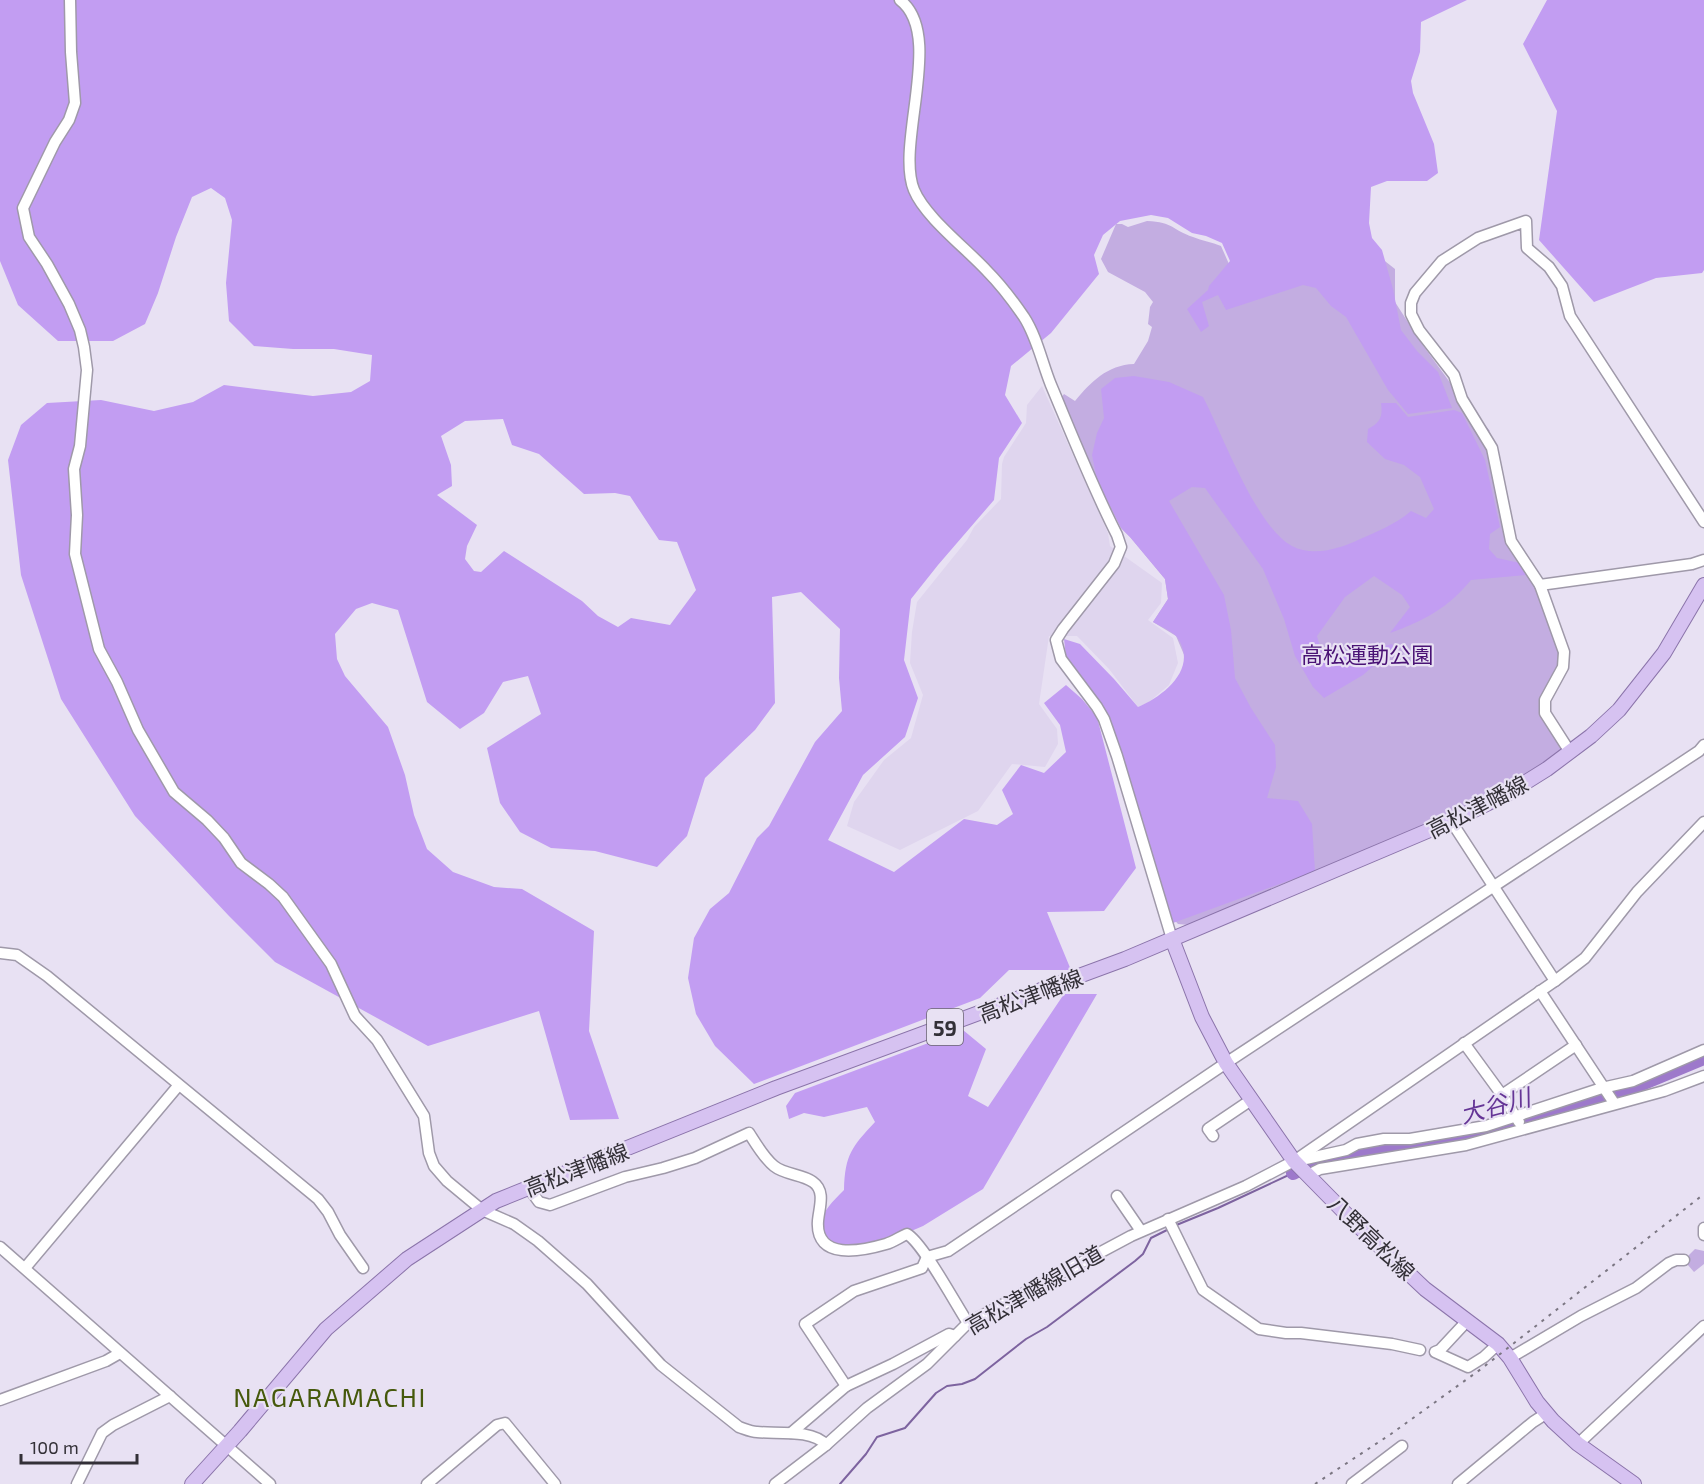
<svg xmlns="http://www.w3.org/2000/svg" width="1704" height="1484" font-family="'Exo 2','Noto Sans JP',sans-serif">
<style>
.built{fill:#dfd5ee}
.green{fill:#c3ade1}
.forest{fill:#c29df2;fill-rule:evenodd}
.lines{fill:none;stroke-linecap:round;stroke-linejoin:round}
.stream{stroke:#7d639f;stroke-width:2}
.river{stroke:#9d79cb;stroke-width:14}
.minor-casing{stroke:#9f99a9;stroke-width:13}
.major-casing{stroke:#8b74aa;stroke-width:16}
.minor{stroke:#fff;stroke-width:10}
.major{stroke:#d6c2f1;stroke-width:14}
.rail{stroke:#7b7682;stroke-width:2;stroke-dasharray:3 6;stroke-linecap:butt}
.labels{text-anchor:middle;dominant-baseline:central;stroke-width:4.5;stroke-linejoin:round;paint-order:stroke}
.shield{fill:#e8e1f3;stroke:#69656f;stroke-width:1.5}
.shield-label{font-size:21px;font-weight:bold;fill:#333037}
.park-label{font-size:22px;fill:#491275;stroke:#e8e1f3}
.street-label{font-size:22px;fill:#333037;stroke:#e8e1f3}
.water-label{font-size:24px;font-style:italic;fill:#653596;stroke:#e8e1f3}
.quarter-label{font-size:26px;letter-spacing:1.5px;fill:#46590c;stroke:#e8e1f3}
</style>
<rect width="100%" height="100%" fill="#e8e1f3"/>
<path class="built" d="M1042,386L1108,533L1110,546L1162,583L1161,603L1148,620L1173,638L1178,663L1169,685L1149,702L1138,707L1109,669L1077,636H1049L1039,704L1057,729L1058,744L1045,767L1012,764L978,811L900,850L847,826L854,802L884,760L911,738L923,695L910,663L912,632L917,602L967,540L974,527L1001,499L1002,464L1004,457L1026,423L1027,405Z"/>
<g class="green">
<path d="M1147,221C1174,222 1172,230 1193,237C1202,241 1212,242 1221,246L1233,273L1381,258L1395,269V302L1422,344L1462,399L1490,431L1480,437L1489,453L1508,542L1535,580L1563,659L1543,696L1566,748L1528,774L1481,800L1428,824L1244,900L1189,925L1178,924L1170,915L1190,694L1185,657L1176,636L1153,622L1168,599L1165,579L1130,537L1121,528L1081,449L1061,398L1064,394L1075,401C1091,382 1107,365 1134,364L1148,341L1152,327L1148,324L1150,307L1153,302L1145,292L1108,272L1101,259L1116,224H1122L1128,227Z"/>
<path d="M1695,1249L1704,1251V1264L1694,1272L1687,1264L1689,1255Z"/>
</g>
<g class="forest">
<path d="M0,0H1467L1421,22L1420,52L1411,81L1413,93L1434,144L1438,173L1427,181H1387L1371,187L1369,223L1372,238L1382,250L1393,289L1401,330L1417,351L1438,372L1452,408L1408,414L1388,390L1346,317L1331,306L1316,288L1303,285L1226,310L1218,295L1202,302L1209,326L1201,332L1187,309L1208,290L1209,286L1230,261L1222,243L1206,236L1192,233L1168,218L1151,215L1120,221L1103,235L1094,255L1099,274L1051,333L1011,366L1005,395L1022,423L999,458L994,500L938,565L911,599L904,660L918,698L905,737L863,775L828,840L894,872L964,819L997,825L1013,814L1002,790L1021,765L1044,773L1066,752L1060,725L1044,703L1066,685L1082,699L1097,717L1136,868L1104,911L1047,912L1071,970H1009L980,998L754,1084L715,1046L696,1014L688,978L694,938L710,909L729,893L757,838L769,826L815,742L842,711L839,678L840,629L801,592L772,597L775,703L755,730L705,778L687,836L657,867L595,851L551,848L520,832L500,803L487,748L541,714L528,676L503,682L484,713L460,729L427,702L398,610L372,603L356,609L335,634L337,659L345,676L388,727L405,775L414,815L427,849L453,872L494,887L522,889L594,931L589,1031L619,1119L570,1120L539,1011L428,1046L275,962L229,916L135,816L61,699L21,575L8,460L21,425L47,403L101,400L154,411L193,402L224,385L313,396L351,392L370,381L372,355L334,349H293L254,346L229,321L226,283L232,220L225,198L211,188L192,197L176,237L158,293L145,324L113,341H58L18,305L0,261ZM503,419L512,445L539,454L584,494L615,493L630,496L659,540L677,542L696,590L670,625L631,618L618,627L598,616L582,601L504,551L481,572L474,571L465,559L467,546L477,525L437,495L452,486L451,465L441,436L465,421Z"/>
<path d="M1547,0H1704V270L1702,273L1656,278L1594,302L1539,240L1557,111L1523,44Z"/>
<path d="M1134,376L1169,382L1203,397C1223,435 1256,527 1292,546C1312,557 1339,549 1358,540C1376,532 1396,524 1411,511L1426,518L1434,509L1420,477L1404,465L1385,459L1367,442L1368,429C1380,423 1383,417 1381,403H1396L1408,417L1454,410L1462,413L1485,460L1500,527L1490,534L1489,549L1497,558L1520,563L1527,575L1471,580C1448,608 1424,621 1390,633L1410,607L1402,595L1374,576L1345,597L1317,636L1322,654C1346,660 1369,650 1392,644L1394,648L1363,675L1324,698L1313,687L1295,656L1284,619L1263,569L1205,488L1192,487L1169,501L1224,595L1231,630L1235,678L1251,708L1275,745L1276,767L1267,798L1298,801L1312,824L1315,871L1173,923L1116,740L1094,694L1066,657L1064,639L1080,644L1114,679L1138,707C1164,696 1199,668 1177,637C1172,631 1160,626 1153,622L1168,599L1165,579L1130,537L1121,528L1097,480L1092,455L1097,433L1104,418L1101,389L1115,378Z"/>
<path d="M1064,994H1097L983,1189L923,1226L881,1244L835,1246C809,1224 826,1208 844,1190C845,1154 852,1147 875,1122L867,1107L824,1117L804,1113L789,1119L786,1106L795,1093L963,1030L986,1049L968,1096L988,1107Z"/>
</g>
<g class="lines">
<g class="stream">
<path d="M1174,1226L1218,1208L1293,1173"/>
<path d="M840,1484L866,1454L877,1437L905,1428L936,1393L947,1386L962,1384L975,1379L1026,1339L1047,1327L1135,1261L1143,1254L1151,1238L1169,1229"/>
</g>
<path class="river" d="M1293,1173L1312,1163L1478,1135L1627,1090L1704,1058"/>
<g class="minor-casing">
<g id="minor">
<path d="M70,0L71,52L75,103L69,120L55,142L23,208L29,237L47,264L69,304L80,330L84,347L87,370L80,446L74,469L77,515L75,554L99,649L117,682L138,730L174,792L207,820L224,838L241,863L269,884L283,897L331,964L355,1016L377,1040L424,1116L429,1153L434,1166L447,1181L482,1210L514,1224L538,1241L587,1284L661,1365L739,1427C745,1429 751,1432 757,1432C776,1434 813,1429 826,1445"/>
<path d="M900,0C945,34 895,144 914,190C925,217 967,249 987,271C1001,285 1013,301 1024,317C1037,337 1042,363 1051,385C1072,435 1092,486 1117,535L1121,547L1114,564L1063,629L1056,640L1061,659L1097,707L1104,719L1117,756L1172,939"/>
<path d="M1540,585L1692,564L1704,560"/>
<path d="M1570,752L1545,713V700L1563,667L1564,652L1540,585L1511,541L1492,448L1462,399L1454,375L1419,330L1411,314V303L1415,293L1442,261L1478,238L1526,221L1527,248L1549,267L1562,286L1570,316L1704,522"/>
<path d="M1451,821L1555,981"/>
<path d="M0,953L17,955L47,976L318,1199L328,1212L340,1235L363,1268"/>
<path d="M1540,991L1614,1103"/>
<path d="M1464,1043L1502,1095L1519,1122"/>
<path d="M1502,1095L1576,1045"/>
<path d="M1213,1136L1208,1129L1251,1100"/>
<path d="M1301,1160L1346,1150L1357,1144L1384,1139H1410L1486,1126L1602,1088L1633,1081L1704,1050"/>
<path d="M1308,1175L1320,1169L1466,1145L1664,1091L1704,1076"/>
<path d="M528,1187L539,1202L550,1205L625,1177L663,1168L695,1158L749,1133C756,1144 764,1158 774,1166C785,1175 802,1174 813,1182C826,1191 819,1208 818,1221C815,1261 862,1251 886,1244C893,1242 900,1237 907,1234C923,1243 956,1305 968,1323"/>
<path d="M1117,1196L1141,1231"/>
<path d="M1168,1219L1203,1290L1259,1329L1286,1333H1301L1392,1344L1420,1350"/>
<path d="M1704,1228V1235"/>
<path d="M0,1247L270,1484"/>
<path d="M25,1268L178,1086"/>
<path d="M1467,1321L1440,1350L1435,1352L1468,1367L1484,1357L1498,1344"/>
<path d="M1510,1358L1581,1316L1636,1288L1669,1263L1676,1260H1684"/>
<path d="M846,1386L805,1324L854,1291L922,1268L927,1257L948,1251L1226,1063L1699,751L1704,745"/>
<path d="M0,1400L106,1361L120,1353"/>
<path d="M791,1433L846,1386L893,1364L949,1334L955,1336"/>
<path d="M1578,1444L1704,1326"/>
<path d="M77,1484L102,1433L113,1425L170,1396"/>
<path d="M427,1484L497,1425L505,1423L555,1484"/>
<path d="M775,1484L826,1445L867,1408L927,1364L968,1323L1131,1236L1246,1186L1294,1161L1555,981L1585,958L1637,892L1704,822"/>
<path d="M1352,1484L1402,1446"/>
<path d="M1458,1484L1533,1422L1547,1413"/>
</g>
</g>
<g class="major-casing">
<g id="major">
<path d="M1172,939L1202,1017L1226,1063L1294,1161L1352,1220L1425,1289L1498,1344L1510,1358L1537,1402L1553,1421L1578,1444L1634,1484"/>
<path d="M192,1484L240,1431L326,1329L407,1259L496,1201L776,1088L1125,959L1451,821L1507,794L1547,769L1591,736L1619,710L1664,653L1704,585"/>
</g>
</g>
<use href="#minor" class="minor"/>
<use href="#major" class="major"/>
<path class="rail" d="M1315,1484L1391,1434L1481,1369L1704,1194"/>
</g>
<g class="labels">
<rect class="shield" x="927" y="1009" width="36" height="36" rx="4.5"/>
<g class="shield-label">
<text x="945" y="1027">59</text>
</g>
<g class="park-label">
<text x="1367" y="654">高松運動公園</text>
</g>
<g class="street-label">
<text transform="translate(1477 806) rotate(-27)">高松津幡線</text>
<text transform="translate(1030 995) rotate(-21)">高松津幡線</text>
<text transform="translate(576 1169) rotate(-21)">高松津幡線</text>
<text transform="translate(1372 1237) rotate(44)">八野高松線</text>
<text transform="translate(1034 1289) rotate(-30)">高松津幡線旧道</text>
</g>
<g class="water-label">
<text transform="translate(1495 1105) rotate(-15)">大谷川</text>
</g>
<g class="quarter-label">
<text x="330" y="1396">NAGARAMACHI</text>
</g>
</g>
<path d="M21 1454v9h116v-9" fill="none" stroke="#333037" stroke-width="3"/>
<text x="30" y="1454" font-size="18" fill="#333037" stroke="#e8e1f3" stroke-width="4.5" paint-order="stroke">100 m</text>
</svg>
